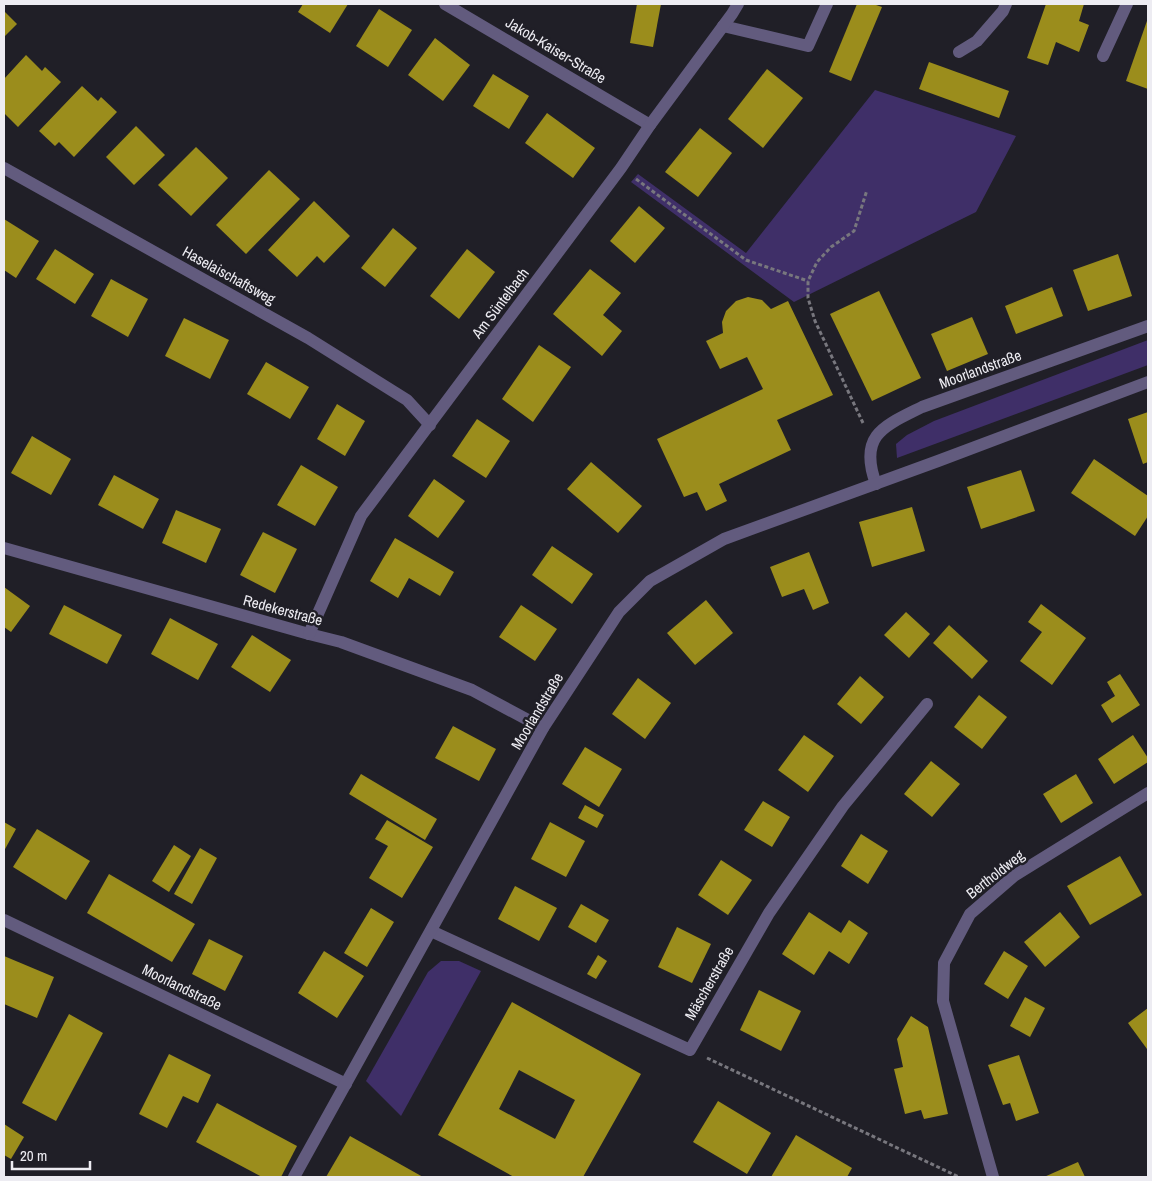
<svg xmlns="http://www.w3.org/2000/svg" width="1152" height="1181" font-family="'Archivo Narrow',sans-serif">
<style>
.green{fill:#3f2f68}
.building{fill:#9b8d1c;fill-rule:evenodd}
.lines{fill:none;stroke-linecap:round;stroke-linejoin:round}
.path{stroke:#78777e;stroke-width:3;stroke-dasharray:4 2.5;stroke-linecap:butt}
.service{stroke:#625b7e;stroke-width:12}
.minor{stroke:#625b7e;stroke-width:12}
.labels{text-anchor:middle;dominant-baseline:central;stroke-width:5;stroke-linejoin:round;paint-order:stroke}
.street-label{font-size:15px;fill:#edecf2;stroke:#201f27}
</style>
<rect width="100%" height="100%" fill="#201f27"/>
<g class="green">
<path d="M875,90L1016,136L976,212L794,302L631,182L638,174L746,253Z"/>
<path d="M1148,340V365L897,458L896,444L907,435L934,421Z"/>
<path d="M441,961H459L481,971L401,1116L366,1081L428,972Z"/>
</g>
<g class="building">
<path d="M303,4H348L330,33L298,12Z"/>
<path d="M637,4H661L653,47L630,43Z"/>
<path d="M857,4H873L882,7L851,81L829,72Z"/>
<path d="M1046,4H1084L1079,21L1089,25L1079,52L1056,42L1048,65L1027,58Z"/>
<path d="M379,9L412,30L388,67L356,46Z"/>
<path d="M4,11L17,24L4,37Z"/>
<path d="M1148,18V89L1126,81Z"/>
<path d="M435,38L470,65L443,101L408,75Z"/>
<path d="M26,55L42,71L45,67L61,82L18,127L4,113V79Z"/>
<path d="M929,62L1009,91L999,118L919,89Z"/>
<path d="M767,69L803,98L763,148L728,119Z"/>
<path d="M493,74L529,96L509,129L473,106Z"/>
<path d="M82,86L98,101L101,97L117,112L74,157L59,142L55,146L39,131Z"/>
<path d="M547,113L595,148L573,178L525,143Z"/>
<path d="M136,126L165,155L134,185L106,157Z"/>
<path d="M700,128L732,153L698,197L665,172Z"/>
<path d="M196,147L228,178L191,216L158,185Z"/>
<path d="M269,170L300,199L246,254L216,225Z"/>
<path d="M314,201L350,236L324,263L317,256L297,277L268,250Z"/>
<path d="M639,206L665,228L635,263L610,241Z"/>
<path d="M4,219L39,241L16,278L4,270Z"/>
<path d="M393,228L417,248L385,287L361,268Z"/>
<path d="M55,249L94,274L75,304L36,279Z"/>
<path d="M467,249L495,272L459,319L430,296Z"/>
<path d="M1118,254L1132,296L1088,311L1073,270Z"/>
<path d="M590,269L621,293L603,315L622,331L602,356L553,314Z"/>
<path d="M111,279L148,299L128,337L91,316Z"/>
<path d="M1052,287L1063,316L1016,334L1005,306Z"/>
<path d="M879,291L921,378L872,401L830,314Z"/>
<path d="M748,297L762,300L771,309L788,301L833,395L777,420L791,450L719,484L727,501L706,511L697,492L684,497L657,439L763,389L747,357L720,369L706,341L723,333L722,322L726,311L736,301Z"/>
<path d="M972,317L988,354L947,371L931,334Z"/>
<path d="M184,318L229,340L210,379L165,356Z"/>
<path d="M539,345L571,367L533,422L502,399Z"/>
<path d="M266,362L309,387L290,419L247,394Z"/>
<path d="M337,404L365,421L345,456L317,439Z"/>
<path d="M1148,412V462L1143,464L1128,419Z"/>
<path d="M477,419L510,441L486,478L452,456Z"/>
<path d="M32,436L71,459L51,495L11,473Z"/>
<path d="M1094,459L1148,496V516L1135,536L1071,493Z"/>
<path d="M591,462L642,506L618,533L567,489Z"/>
<path d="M301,465L338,487L315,526L277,505Z"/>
<path d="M1021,470L1035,511L981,529L967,487Z"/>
<path d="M114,475L159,499L143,529L98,505Z"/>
<path d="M434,479L465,501L438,538L408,516Z"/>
<path d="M912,507L925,551L872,567L859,522Z"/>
<path d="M176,510L221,529L206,563L162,543Z"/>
<path d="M263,532L297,549L275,593L240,575Z"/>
<path d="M395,538L454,572L440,596L409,578L398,598L370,581Z"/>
<path d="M552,546L593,574L572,604L532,575Z"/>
<path d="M809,552L829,603L813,610L804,589L782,597L770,567Z"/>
<path d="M4,587L30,606L11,632L4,627Z"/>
<path d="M706,600L733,633L695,665L667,633Z"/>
<path d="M1041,604L1086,638L1052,685L1020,661L1042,632L1028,622Z"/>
<path d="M64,605L122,635L107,664L49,634Z"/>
<path d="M521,605L557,629L535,661L499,637Z"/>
<path d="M906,612L930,634L909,658L884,635Z"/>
<path d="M170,618L218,644L198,680L151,654Z"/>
<path d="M949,625L988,661L972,679L933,643Z"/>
<path d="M252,635L291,660L270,692L231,667Z"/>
<path d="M1120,674L1140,705L1112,723L1101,705L1115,696L1107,682Z"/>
<path d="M860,676L884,697L861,724L837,704Z"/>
<path d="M638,678L671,703L645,739L612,714Z"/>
<path d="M979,695L1007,717L982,749L954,727Z"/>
<path d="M453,726L496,749L479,781L435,758Z"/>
<path d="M804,735L834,756L808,792L778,770Z"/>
<path d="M1133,735L1148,758V762L1114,784L1098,759Z"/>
<path d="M585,747L622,769L599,807L562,784Z"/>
<path d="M931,761L960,784L932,817L904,794Z"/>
<path d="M361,774L437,819L425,840L349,794Z"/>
<path d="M1076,774L1093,803L1061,823L1043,794Z"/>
<path d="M763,801L790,817L772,847L744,830Z"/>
<path d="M585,805L604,815L597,828L578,818Z"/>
<path d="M387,820L433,847L402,898L369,878L388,846L375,839Z"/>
<path d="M4,822L16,829L4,851Z"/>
<path d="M550,822L585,841L566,877L531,859Z"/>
<path d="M37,829L90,861L66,900L13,867Z"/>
<path d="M861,834L888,851L868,884L841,866Z"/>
<path d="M174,845L191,856L169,892L152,881Z"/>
<path d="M200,848L217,858L192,904L174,894Z"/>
<path d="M1120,856L1142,895L1090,925L1067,886Z"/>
<path d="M721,860L752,880L728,915L698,895Z"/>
<path d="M109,874L195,924L172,962L87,913Z"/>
<path d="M515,886L557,908L539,941L498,919Z"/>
<path d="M581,904L609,920L596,943L568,927Z"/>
<path d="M371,908L394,922L367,967L344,953Z"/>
<path d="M809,912L841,933L849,920L868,933L849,964L829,951L814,975L782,954Z"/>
<path d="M1060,912L1080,937L1045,967L1024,942Z"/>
<path d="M677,927L711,944L692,983L658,967Z"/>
<path d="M209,939L243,956L225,991L192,974Z"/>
<path d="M324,951L364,976L337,1018L298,993Z"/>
<path d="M1004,951L1028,966L1008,999L984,984Z"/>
<path d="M598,955L607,961L596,979L587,974Z"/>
<path d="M4,956L54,977L37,1018L4,1004Z"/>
<path d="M759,990L801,1011L781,1051L740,1030Z"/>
<path d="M1025,997L1045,1008L1030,1037L1010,1026Z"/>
<path d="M512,1002L641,1074L583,1177H514L438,1135ZM519,1070L575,1100L555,1139L499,1109Z"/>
<path d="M1148,1008V1048L1147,1049L1128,1023Z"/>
<path d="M69,1014L103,1033L56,1121L22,1103Z"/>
<path d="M911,1016L928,1027L948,1114L924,1119L921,1110L905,1114L894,1069L903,1067L897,1039Z"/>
<path d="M169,1054L211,1075L198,1103L183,1096L167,1128L139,1114Z"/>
<path d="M1019,1055L1039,1113L1016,1121L1010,1103L1003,1105L988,1065Z"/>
<path d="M718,1101L771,1133L747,1174L693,1142Z"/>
<path d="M217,1103L297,1146L281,1177H262L196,1142Z"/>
<path d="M4,1124L24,1137L11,1159L4,1155Z"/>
<path d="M796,1135L852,1168L847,1177H771Z"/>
<path d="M350,1136L423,1177H326Z"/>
<path d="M1078,1162L1085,1177H1044Z"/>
</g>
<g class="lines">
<g class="path">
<path d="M636,179L746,260L808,281"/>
<path d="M863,423L815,321L808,298V281L817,262L831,247L854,231L867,190"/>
<path d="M707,1058L959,1177"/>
</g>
<g class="service">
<path d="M723,26L808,46L827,4"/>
<path d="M959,52L977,41L1003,11L1006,4"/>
<path d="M1103,56L1127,4"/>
</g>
<g class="minor">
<path d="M445,4L650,125"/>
<path d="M4,168L308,338L407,400L430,425"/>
<path d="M876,484C858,435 884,426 922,407L1148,326"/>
<path d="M4,548L309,634L341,642L472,690L543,728"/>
<path d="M309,634L361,516L621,168L650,125L732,14L738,4"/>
<path d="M4,920L346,1084"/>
<path d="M431,931L690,1050L769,913L843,806L927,704"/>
<path d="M294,1177L543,728L619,612L650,581L724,539L938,461L1148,382"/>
<path d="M993,1177L943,1001L944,963L970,914L1014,876L1148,793"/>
</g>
</g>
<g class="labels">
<g class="street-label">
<text transform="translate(556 50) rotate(31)">Jakob-Kaiser-Straße</text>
<text transform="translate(229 275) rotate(29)">Haselaischaftsweg</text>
<text transform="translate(500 303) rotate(-53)">Am Süntelbach</text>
<text transform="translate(980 369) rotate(-20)">Moorlandstraße</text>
<text transform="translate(283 610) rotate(15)">Redekerstraße</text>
<text transform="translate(537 711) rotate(-59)">Moorlandstraße</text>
<text transform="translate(995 874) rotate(-38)">Bertholdweg</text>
<text transform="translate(709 983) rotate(-60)">Mäscherstraße</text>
<text transform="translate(182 987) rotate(26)">Moorlandstraße</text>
</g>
</g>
<rect width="1152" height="1181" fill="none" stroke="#edecf2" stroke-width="10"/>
<path d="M12 1161v8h78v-8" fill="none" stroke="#edecf2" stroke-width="2.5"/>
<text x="20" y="1161" font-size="15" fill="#edecf2" stroke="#201f27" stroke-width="4" paint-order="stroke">20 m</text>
</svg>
